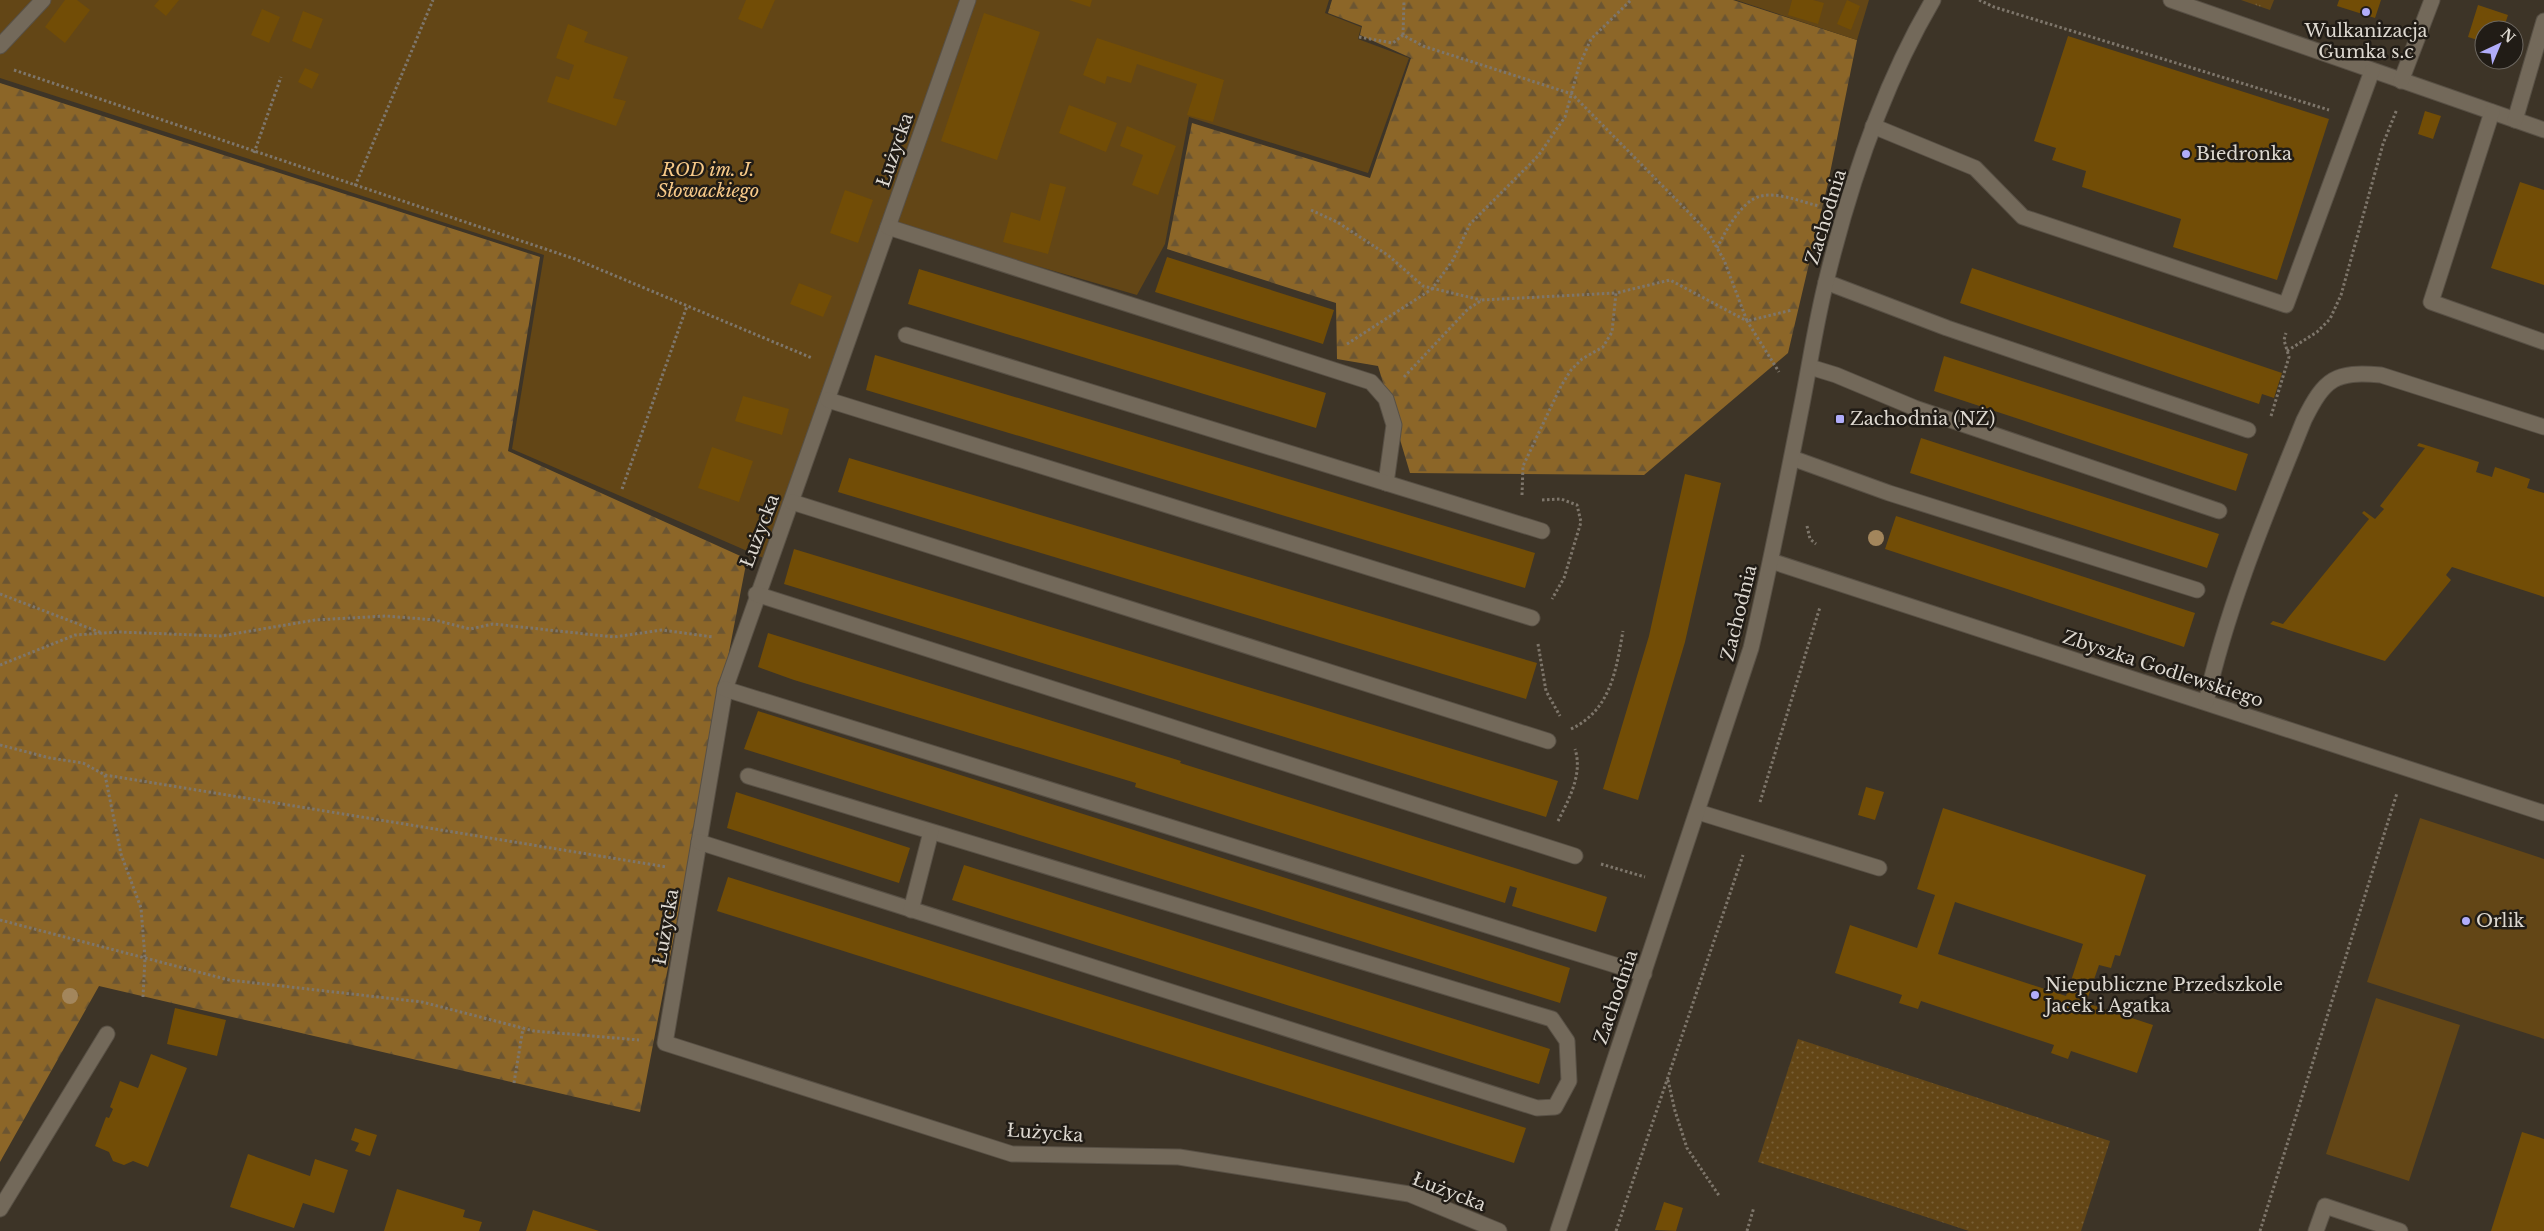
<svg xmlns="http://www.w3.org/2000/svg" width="2544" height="1231" font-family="'Libre Baskerville',serif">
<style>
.grass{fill:url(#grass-tufts)}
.forest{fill:url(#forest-firs)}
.park{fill:url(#park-dots)}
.garden{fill:#634616}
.building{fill:#724d06;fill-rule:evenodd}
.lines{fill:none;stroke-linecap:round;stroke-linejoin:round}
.service-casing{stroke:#585045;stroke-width:17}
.minor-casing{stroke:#585045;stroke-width:17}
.tertiary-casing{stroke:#585045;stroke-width:17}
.path{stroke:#7e766b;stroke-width:3;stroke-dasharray:2.5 2.5;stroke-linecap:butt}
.service{stroke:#73695a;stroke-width:15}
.minor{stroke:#73695a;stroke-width:15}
.tertiary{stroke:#73695a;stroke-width:15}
.tree{fill:#a3865c}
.poi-dot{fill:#b1adfa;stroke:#211c16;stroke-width:2}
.labels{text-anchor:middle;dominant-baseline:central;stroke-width:5;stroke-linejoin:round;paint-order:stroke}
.poi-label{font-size:18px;fill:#ddd8d0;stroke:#211c16;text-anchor:start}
.street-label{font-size:18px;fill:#ddd8d0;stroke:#211c16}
.park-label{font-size:18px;font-style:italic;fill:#f7c988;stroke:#211c16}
</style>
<defs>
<pattern id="grass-tufts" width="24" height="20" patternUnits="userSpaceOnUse" patternTransform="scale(1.25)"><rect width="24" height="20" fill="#634616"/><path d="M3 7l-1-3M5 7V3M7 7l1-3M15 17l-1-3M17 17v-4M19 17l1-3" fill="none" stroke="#796037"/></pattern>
<pattern id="forest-firs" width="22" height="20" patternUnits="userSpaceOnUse" patternTransform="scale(1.25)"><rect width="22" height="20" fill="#8c6628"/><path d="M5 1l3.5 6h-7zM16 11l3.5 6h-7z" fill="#6b5532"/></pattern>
<pattern id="park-dots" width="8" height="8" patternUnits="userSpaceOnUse" patternTransform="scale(1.25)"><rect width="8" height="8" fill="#634616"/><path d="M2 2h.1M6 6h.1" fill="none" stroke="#796037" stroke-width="1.8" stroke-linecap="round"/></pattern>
</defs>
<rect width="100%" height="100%" fill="#3d3427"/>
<path class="grass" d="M2241,0H2274L2270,10Z"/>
<g class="forest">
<path d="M1332,0H1733L1857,40L1828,183L1788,353L1644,475L1410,473L1378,366L1337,359L1336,303L1167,249L1192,123L1370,178L1411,58L1360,35L1362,26L1328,13Z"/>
<path d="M0,83L540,257L508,451L747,559L640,1112L99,986L0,1162Z"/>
</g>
<path class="park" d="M1798,1039L2110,1141L2081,1231H1969L1758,1162Z"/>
<g class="garden">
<path d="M0,0H1329L1325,13L1361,27L1358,39L1409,58L1368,173L1189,117L1165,244L1137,295L884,222L768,560L512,449L544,255L0,78Z"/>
<path d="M1736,0H1869L1857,40Z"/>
<path d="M2420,818L2544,859V1039L2367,982Z"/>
<path d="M2376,998L2460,1025L2409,1181L2326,1154Z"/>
</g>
<g class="building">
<path d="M65,0H77L90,10L65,43L45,27Z"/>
<path d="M159,0H179L166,16L154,6Z"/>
<path d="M746,0H775L762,29L738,19Z"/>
<path d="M1069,0H1092L1090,7Z"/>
<path d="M1792,0H1813L1824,3L1818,24L1788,15Z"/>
<path d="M1847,0L1860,6L1851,30L1837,24Z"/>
<path d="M2339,0H2381L2375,18L2337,6Z"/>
<path d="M2478,5L2508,15L2503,30H2484V42L2468,37Z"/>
<path d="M262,9L280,17L269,43L251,35Z"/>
<path d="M303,11L323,19L311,49L292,41Z"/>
<path d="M984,13L1040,32L997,160L941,141Z"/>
<path d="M568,24L588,32L584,42L628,57L613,98L626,101L616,126L547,102L556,76L569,80L574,65L556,58Z"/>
<path d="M2068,36L2329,119L2277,280L2173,247L2181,219L2082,187L2086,171L2052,160L2056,148L2034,141Z"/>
<path d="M1097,38L1224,80L1213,122L1187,115L1197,84L1137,64L1131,83L1107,76L1105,84L1083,75Z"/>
<path d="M305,68L319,74L312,89L298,82Z"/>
<path d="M1069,105L1117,123L1106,152L1059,133Z"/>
<path d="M2425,111L2441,116L2433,139L2418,134Z"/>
<path d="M1127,126L1176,146L1158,195L1132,185L1143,155L1120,146Z"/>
<path d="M2520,182L2544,190V285L2491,268Z"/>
<path d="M1050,183L1066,187L1048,254L1003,242L1011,212L1040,221Z"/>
<path d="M845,190L873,200L858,243L830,233Z"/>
<path d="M1167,257L1334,310L1323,344L1155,292Z"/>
<path d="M1972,268L2282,373L2274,398L2262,394L2259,404L1960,303Z"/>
<path d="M919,269L1326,393L1316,428L908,304Z"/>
<path d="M799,283L832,296L823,317L790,304Z"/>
<path d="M875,355L1535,553L1525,588L866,390Z"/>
<path d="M1944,356L2248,454L2236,491L1934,391Z"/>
<path d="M743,396L789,409L782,435L735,421Z"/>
<path d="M1921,438L2219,534L2207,568L1910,473Z"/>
<path d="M2419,443L2479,462L2476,472L2492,477L2495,467L2530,479L2527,488L2544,493V597L2452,567L2446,575L2451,580L2385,661L2270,624L2273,621L2283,624L2369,519L2362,513L2364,511L2375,519L2384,509L2380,506L2425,448L2417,446Z"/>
<path d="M712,447L753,461L739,502L698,488Z"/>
<path d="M849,458L1537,663L1526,699L838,492Z"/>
<path d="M1685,474L1721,483L1685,642L1638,800L1603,789L1649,636Z"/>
<path d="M1896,516L2195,613L2184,647L1885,549Z"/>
<path d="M794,549L1558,781L1546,817L784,584Z"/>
<path d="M768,633L1181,761L1180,763L1607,897L1596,932L1512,906L1517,888L1510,886L1505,903L1135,787L1136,783L794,680L758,667Z"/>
<path d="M758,711L1570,968L1560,1003L744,749Z"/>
<path d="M1866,787L1884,792L1875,820L1858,815Z"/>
<path d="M736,792L910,848L899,883L727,828Z"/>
<path d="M1943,808L2146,875L2120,956L2115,955L2111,968L2099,965L2086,1003L2153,1025L2137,1073L2071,1051L2068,1059L2051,1053L2054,1045L1921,1001L1918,1009L1899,1003L1902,995L1835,973L1850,925L1917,948L1935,895L1917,889ZM1955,902L2083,944L2066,996L1938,954Z"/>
<path d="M964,865L1550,1049L1539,1084L952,900Z"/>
<path d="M728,877L1526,1128L1514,1163L717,911Z"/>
<path d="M175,1008L226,1020L217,1056L167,1044Z"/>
<path d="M151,1054L187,1068L148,1167L133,1161L124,1165L113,1161L109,1152L95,1146L106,1117L109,1118L113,1109L110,1107L120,1081L138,1088Z"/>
<path d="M355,1128L377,1135L370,1156L355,1151L359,1143L351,1140Z"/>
<path d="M2522,1132L2544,1139V1231H2491Z"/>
<path d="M248,1154L310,1176L315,1159L348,1170L334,1213L303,1203L294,1228L230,1207Z"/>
<path d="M397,1189L465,1210L463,1217L482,1222L479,1231H384Z"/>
<path d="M1664,1202L1683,1208L1676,1231L1655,1230Z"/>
<path d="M533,1210L599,1231H526Z"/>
</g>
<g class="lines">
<g class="service-casing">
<g id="service">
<path d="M968,0L725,689L665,1043L1012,1154L1179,1157L1409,1194L1499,1231"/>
<path d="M2171,0L2544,130"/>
<path d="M0,46L43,0"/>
<path d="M2401,81L2432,0"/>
<path d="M2492,112L2431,302L2544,342"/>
<path d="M2515,120L2544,21"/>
<path d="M1873,126L1975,168L2023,217L2286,305L2372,71"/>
<path d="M888,227L1371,382L1386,399L1394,425L1386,483"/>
<path d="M1826,282L1947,328L2248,430"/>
<path d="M906,335L1542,531"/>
<path d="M1810,367L1836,375L1915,408L2219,511"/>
<path d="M828,400L1532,618"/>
<path d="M1792,458L1889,493L2197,590"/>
<path d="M792,502L1548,741"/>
<path d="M756,594L1575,856"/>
<path d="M725,689L1644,974"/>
<path d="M1698,812L1879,868"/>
<path d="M699,842L1537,1108L1555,1107L1569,1081L1567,1041L1552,1019L748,776"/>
<path d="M911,910L931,832"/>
<path d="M2316,1231L2325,1206L2400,1231"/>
</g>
</g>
<g class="minor-casing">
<g id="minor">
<path d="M1771,561L2544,813"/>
<path d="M2206,702C2228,604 2267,512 2304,420C2325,378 2335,371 2381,375L2544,427"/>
<path d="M0,1209L107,1034"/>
</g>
</g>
<g class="tertiary-casing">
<path id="tertiary" d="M1558,1231L1751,648C1770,567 1786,486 1802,404C1810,363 1816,322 1826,282C1849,187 1883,85 1933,0"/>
</g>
<g class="path">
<path d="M1979,0L1994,7L2329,110"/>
<path d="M1403,35L1404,0"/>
<path d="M1359,37L1393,43L1403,35L1423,46L1572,94L1708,232L1724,260L1747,321L1792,310"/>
<path d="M14,70L575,259L812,358"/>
<path d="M254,153L281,77"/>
<path d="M355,186L433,0"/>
<path d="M1311,210L1337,222L1389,256L1423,286L1481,300"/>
<path d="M1717,248C1725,232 1742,200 1761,196C1780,192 1801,202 1819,206"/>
<path d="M1347,344L1432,289L1453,260L1470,224L1538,156L1565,117L1579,66L1591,39L1631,0"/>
<path d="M2287,351L2317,332L2330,319L2341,295L2383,144L2397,109"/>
<path d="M1404,377L1468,309L1482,300L1616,293"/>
<path d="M2271,416L2289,357L2284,340L2286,333"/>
<path d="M622,489L687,306"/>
<path d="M1522,495L1523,466L1561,386L1571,370L1582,359L1603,347L1612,332L1616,293L1670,280L1747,321L1779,372"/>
<path d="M1542,500L1561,499L1577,505L1581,522L1564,578L1552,599"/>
<path d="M1807,526L1810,539L1816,544"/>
<path d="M0,594L102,633"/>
<path d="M1538,644L1546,691L1560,716"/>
<path d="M0,665L75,635L119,632L221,636L315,620L386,616L435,620L470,629L493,624L614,637L662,630L713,637"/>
<path d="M1571,729C1611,710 1616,670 1623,631"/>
<path d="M0,745L50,758L83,763L105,775L667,867"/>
<path d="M105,775L121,854L141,908L145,958L143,997"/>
<path d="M1760,802L1820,607"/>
<path d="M1558,821C1569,799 1583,774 1575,749"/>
<path d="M1601,864L1645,877"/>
<path d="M0,920L229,980L422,1002L534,1031L639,1040"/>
<path d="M1668,1080L1675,1111L1687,1148L1720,1197"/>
<path d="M514,1083L523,1028"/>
<path d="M1616,1231L1743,855"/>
<path d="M1747,1231L1754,1207"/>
<path d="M2260,1231L2397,793"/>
</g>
<use href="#service" class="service"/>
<use href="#minor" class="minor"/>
<use href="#tertiary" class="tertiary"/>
</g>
<g class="tree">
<circle cx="1876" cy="538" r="8"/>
<circle cx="70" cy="996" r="8"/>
</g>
<g class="poi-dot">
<circle cx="2366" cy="12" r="5"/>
<circle cx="2186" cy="154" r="5"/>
<rect x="1835" y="414" width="10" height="10" rx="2.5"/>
<circle cx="2466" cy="921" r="5"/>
<circle cx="2035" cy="995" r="5"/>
</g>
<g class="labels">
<g class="poi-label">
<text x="2366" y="31" text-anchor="middle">Wulkanizacja<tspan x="2366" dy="21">Gumka s.c</tspan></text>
<text x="2196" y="154">Biedronka</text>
<text x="1850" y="419">Zachodnia (NŻ)</text>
<text x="2476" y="921">Orlik</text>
<text x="2045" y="985">Niepubliczne Przedszkole<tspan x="2045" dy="21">Jacek i Agatka</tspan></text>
</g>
<g class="street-label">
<text transform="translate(895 150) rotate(-71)">Łużycka</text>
<text transform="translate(1826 217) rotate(-73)">Zachodnia</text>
<text transform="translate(760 531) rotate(-69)">Łużycka</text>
<text transform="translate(1739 613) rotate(-76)">Zachodnia</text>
<text transform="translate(2163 669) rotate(18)">Zbyszka Godlewskiego</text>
<text transform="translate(666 927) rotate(-80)">Łużycka</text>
<text transform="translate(1616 997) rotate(-71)">Zachodnia</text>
<text transform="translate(1045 1133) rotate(4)">Łużycka</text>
<text transform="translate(1449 1192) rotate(21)">Łużycka</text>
</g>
<g class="park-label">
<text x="708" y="170">ROD im. J.<tspan x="708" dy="21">Słowackiego</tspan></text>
</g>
</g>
<g transform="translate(2499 45) rotate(44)"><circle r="24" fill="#211c16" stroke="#6c6760"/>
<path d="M0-4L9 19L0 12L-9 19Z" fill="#b1adfa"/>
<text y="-8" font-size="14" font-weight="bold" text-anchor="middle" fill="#ddd8d0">N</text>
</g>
</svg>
